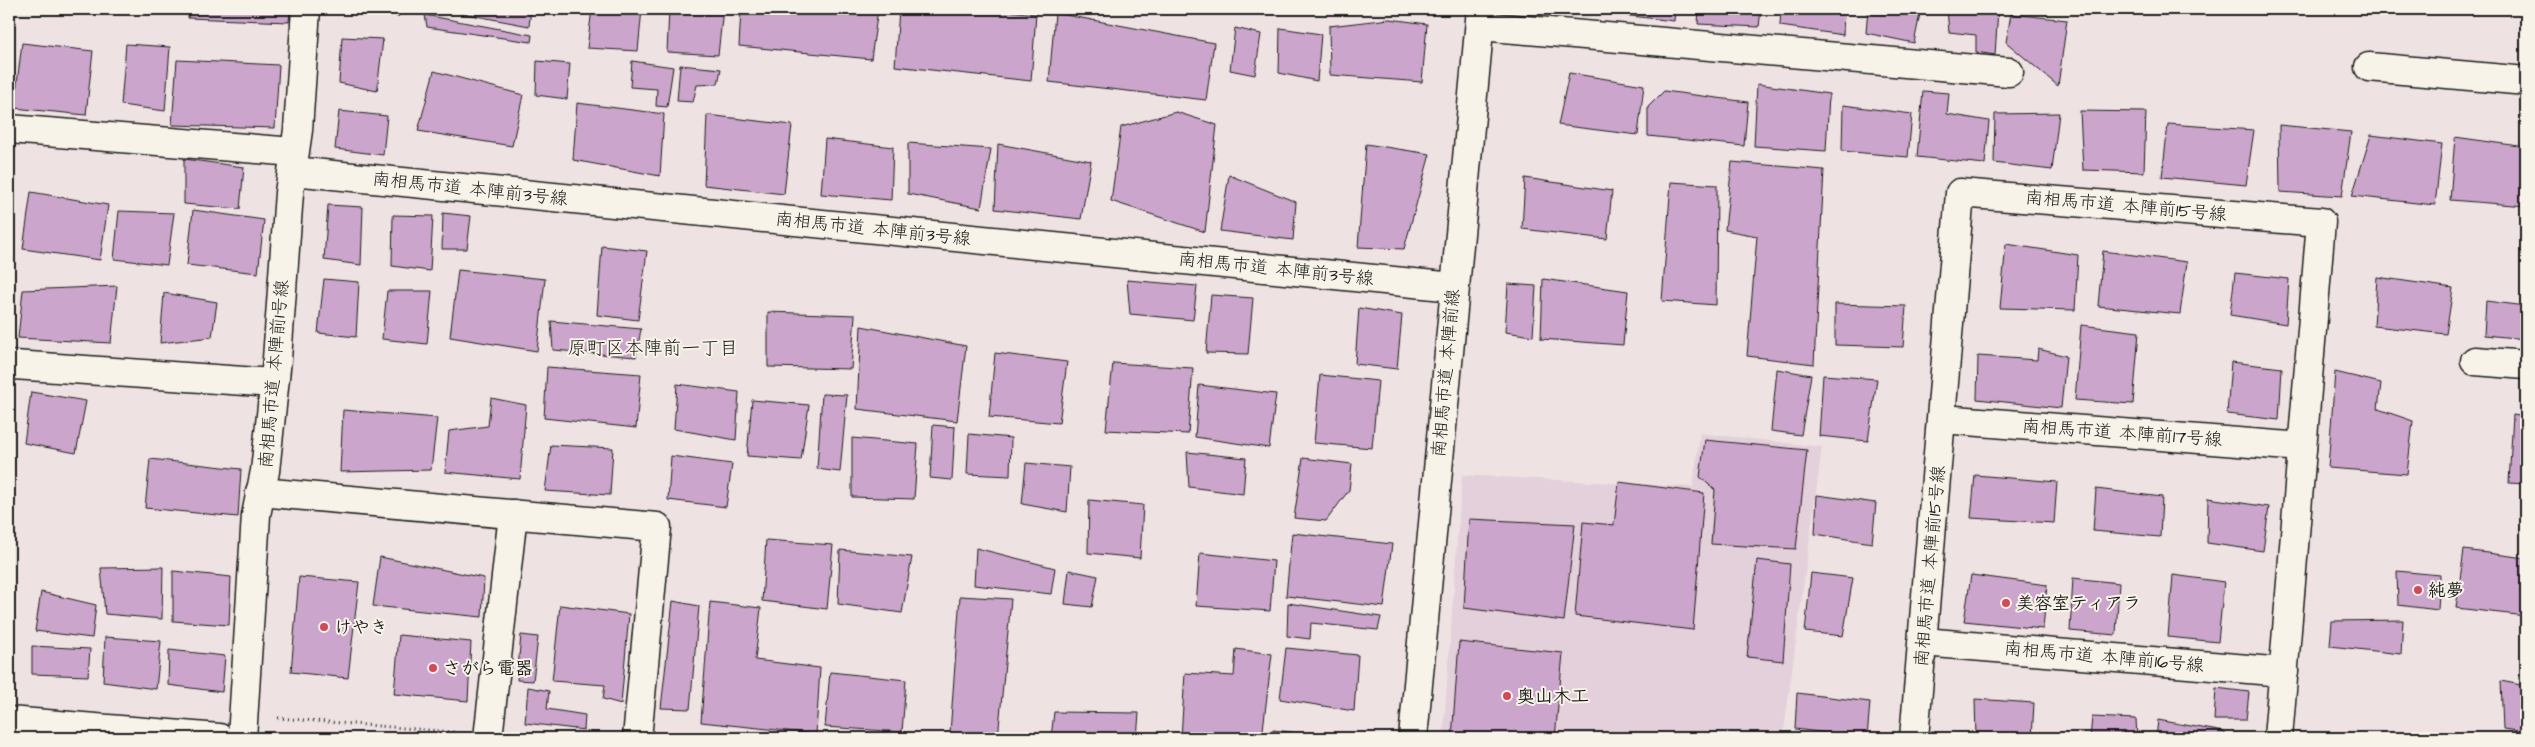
<svg xmlns="http://www.w3.org/2000/svg" width="2535" height="747" font-family="'Architects Daughter','Klee One',sans-serif">
<style>
.built{fill:#e4d0db}
.building{fill:#cca5cc;stroke:#1c1c1c}
.lines{fill:none;stroke-linecap:round;stroke-linejoin:round}
.minor-casing{stroke:#1c1c1c;stroke-width:31}
.path{stroke:#1c1c1c;stroke-width:3;stroke-dasharray:1 4;stroke-linecap:butt}
.minor{stroke:#f7f3e8;stroke-width:28}
.poi-dot{fill:#d1495b;stroke:#f7f3e8;stroke-width:2}
.labels{text-anchor:middle;dominant-baseline:central;stroke-width:4;stroke-linejoin:round;paint-order:stroke}
.street-label{font-size:18px;fill:#1c1c1c;stroke:#f7f3e8}
.poi-label{font-size:18px;font-weight:bold;fill:#1c1c1c;stroke:#f7f3e8;text-anchor:start}
.neighbourhood-label{font-size:19px;fill:#1c1c1c;stroke:#f7f3e8}
</style>
<rect width="100%" height="100%" fill="#eee3e2"/>
<filter id="ink" filterUnits="userSpaceOnUse"><feTurbulence type="fractalNoise" baseFrequency=".02" numOctaves="2"/><feDisplacementMap in="SourceGraphic" scale="10" xChannelSelector="R" yChannelSelector="G"/><feConvolveMatrix kernelMatrix="1 2 1 2 8 2 1 2 1" color-interpolation-filters="sRGB"/></filter>
<g filter="url(#ink)">
<path class="built" d="M1700,433L1822,447L1783,738H1443L1462,475L1693,487Z"/>
<g class="building">
<path d="M189,9H290L289,22L188,18Z"/>
<path d="M380,9H402L398,17Z"/>
<path d="M439,9H531L529,26Z"/>
<path d="M592,9H642L638,51L587,48Z"/>
<path d="M669,9H723L718,55L667,52Z"/>
<path d="M741,9H878L871,59L739,46Z"/>
<path d="M899,9H990L1036,14L1031,81L895,66Z"/>
<path d="M1605,9H1675L1674,21L1605,13Z"/>
<path d="M1699,9H1761L1759,27L1698,24Z"/>
<path d="M1781,9H1844L1843,35L1780,26Z"/>
<path d="M1868,9H1921L1914,43L1866,33Z"/>
<path d="M1947,9H1998L1995,55L1976,52V35L1949,32Z"/>
<path d="M1055,13L1214,43L1206,100L1049,82Z"/>
<path d="M2011,14L2067,20L2058,86L2006,42Z"/>
<path d="M425,15L532,35L531,42L427,27Z"/>
<path d="M1390,19L1427,24L1422,82L1330,75L1329,26Z"/>
<path d="M1235,28L1261,34L1255,75L1230,70Z"/>
<path d="M1280,28L1321,34L1317,81L1279,73Z"/>
<path d="M342,37L383,39L377,91L339,83Z"/>
<path d="M22,43L93,51L86,115L14,108Z"/>
<path d="M126,44L170,47L165,111L121,105Z"/>
<path d="M177,60L279,65L275,128L172,125Z"/>
<path d="M537,61L570,64L567,99L536,95Z"/>
<path d="M632,61L673,67L667,107L656,106L657,89L630,87Z"/>
<path d="M680,65L721,69L718,84L697,85L693,102L677,101Z"/>
<path d="M434,71L523,95L512,146L418,131Z"/>
<path d="M1569,73L1644,85L1638,135L1558,125Z"/>
<path d="M1757,84L1829,94L1826,151L1754,146Z"/>
<path d="M1664,91L1748,102L1744,146L1648,136V107Z"/>
<path d="M1923,91L1949,93L1947,114L1989,121L1985,164L1917,157Z"/>
<path d="M577,103L664,114L660,176L573,160Z"/>
<path d="M1843,105L1912,114L1908,157L1842,151Z"/>
<path d="M339,111L387,116L383,155L335,149Z"/>
<path d="M2080,111L2146,112L2144,172L2083,170Z"/>
<path d="M1176,112L1217,125L1205,232L1111,201L1121,127Z"/>
<path d="M2059,113L2052,170L1994,163L1995,114Z"/>
<path d="M707,115L792,125L784,194L704,185Z"/>
<path d="M2168,124L2254,130L2246,185L2162,177Z"/>
<path d="M2279,125L2351,132L2342,196L2280,192Z"/>
<path d="M2371,135L2442,144L2435,205L2352,196Z"/>
<path d="M2455,137L2526,147V206L2450,200Z"/>
<path d="M825,139L893,147L891,200L821,194Z"/>
<path d="M908,143L991,149L981,208L908,194Z"/>
<path d="M998,144L1091,161L1081,219L995,209Z"/>
<path d="M1366,144L1430,154L1404,249L1358,247Z"/>
<path d="M184,159L244,167L240,209L184,204Z"/>
<path d="M1732,162L1824,170L1814,364L1747,356L1757,236L1725,230Z"/>
<path d="M1229,175L1296,202L1293,240L1220,231Z"/>
<path d="M1525,178L1612,191L1607,239L1522,229Z"/>
<path d="M1671,182L1717,185L1716,305L1662,301Z"/>
<path d="M31,192L108,205L100,260L23,249Z"/>
<path d="M328,205L363,207L361,265L324,260Z"/>
<path d="M193,210L264,220L258,273L187,265Z"/>
<path d="M119,211L174,213L167,265L114,259Z"/>
<path d="M443,213L471,216L467,249H442Z"/>
<path d="M393,215L433,216L430,271L392,266Z"/>
<path d="M2006,244L2078,255L2075,310L2000,308Z"/>
<path d="M602,246L647,251L638,320L597,315Z"/>
<path d="M2103,251L2187,262L2180,314L2098,306Z"/>
<path d="M458,270L545,279L537,351L450,337Z"/>
<path d="M2235,273L2289,279L2286,324L2230,315Z"/>
<path d="M2377,277L2453,288L2446,334L2374,326Z"/>
<path d="M324,279L359,282L356,337L318,333Z"/>
<path d="M1543,279L1628,291L1623,345L1541,339Z"/>
<path d="M1127,280L1197,286L1193,320L1130,314Z"/>
<path d="M1508,284L1536,286L1533,336L1505,332Z"/>
<path d="M117,286L111,343L18,338L23,290Z"/>
<path d="M387,291H432L427,344L382,339Z"/>
<path d="M164,293L217,302L212,337L160,343Z"/>
<path d="M1211,295L1253,298L1248,354L1206,353Z"/>
<path d="M2486,301L2526,306V339L2484,335Z"/>
<path d="M1835,304L1906,306L1903,347L1835,345Z"/>
<path d="M1359,308L1402,315L1397,369L1355,364Z"/>
<path d="M768,312L855,315L851,369L768,367Z"/>
<path d="M551,321L641,329L636,357L553,350Z"/>
<path d="M2081,325L2139,332L2133,404L2075,400Z"/>
<path d="M861,326L966,346L957,421L857,409Z"/>
<path d="M2038,349L2066,356L2061,408L1977,399L1978,356L2037,360Z"/>
<path d="M995,353L1067,362L1059,423L989,417Z"/>
<path d="M2231,362L2282,368L2279,420L2227,414Z"/>
<path d="M1113,363L1193,368L1188,434L1106,430Z"/>
<path d="M547,367L641,374L636,428L544,418Z"/>
<path d="M1777,369L1811,375L1801,435L1771,431Z"/>
<path d="M2335,372L2381,383L2378,409L2413,421L2407,474L2328,468Z"/>
<path d="M1320,375L1378,381L1372,448L1314,443Z"/>
<path d="M1823,375L1877,379L1868,441L1819,436Z"/>
<path d="M677,384L739,392L736,440L674,429Z"/>
<path d="M1199,385L1276,394L1269,448L1195,437Z"/>
<path d="M31,392L86,401L76,453L24,443Z"/>
<path d="M822,394L847,395L840,472L817,469Z"/>
<path d="M491,398L526,405L520,479L445,472L449,431L488,426Z"/>
<path d="M752,400L809,405L801,460L747,456Z"/>
<path d="M343,410L437,418L431,470L340,472Z"/>
<path d="M2513,415L2526,417V484L2509,483Z"/>
<path d="M933,425L955,427L952,480L930,478Z"/>
<path d="M969,434L1011,438L1010,476L967,474Z"/>
<path d="M852,438L918,444L914,499L852,497Z"/>
<path d="M1705,440L1807,450L1796,549L1711,544L1715,490L1700,477Z"/>
<path d="M551,445L613,448L610,495L545,491Z"/>
<path d="M1187,452L1246,458L1243,494L1189,487Z"/>
<path d="M671,456L732,464L726,507L668,500Z"/>
<path d="M1303,458L1352,464L1349,490L1326,521L1294,518Z"/>
<path d="M150,459L241,469L238,517L145,508Z"/>
<path d="M1026,463L1070,467L1067,512L1022,504Z"/>
<path d="M1975,475L2057,482L2054,523L1971,518Z"/>
<path d="M1619,482L1704,493L1693,630L1575,616L1583,522L1614,525Z"/>
<path d="M2096,489L2162,497L2160,537L2093,531Z"/>
<path d="M1817,495L1876,503L1872,543L1815,534Z"/>
<path d="M2208,498L2269,507L2263,551L2207,543Z"/>
<path d="M1089,500L1143,505L1140,558L1088,553Z"/>
<path d="M1469,519L1575,524L1564,621L1464,608Z"/>
<path d="M1292,533L1392,544L1384,607L1286,596Z"/>
<path d="M766,540L833,545L827,609L762,601Z"/>
<path d="M976,548L1055,568L1051,594L974,585Z"/>
<path d="M840,550L912,557L902,613L838,604Z"/>
<path d="M2464,550L2526,558V616L2456,608Z"/>
<path d="M1200,553L1274,561L1270,611L1196,606Z"/>
<path d="M380,557L484,578L482,617L373,606Z"/>
<path d="M1757,560L1790,564L1783,661L1747,657Z"/>
<path d="M163,567L162,619L105,614L101,568Z"/>
<path d="M1069,570L1098,576L1092,607L1065,604Z"/>
<path d="M173,571L231,577L229,625L173,621Z"/>
<path d="M2397,571L2440,575L2438,610L2398,605Z"/>
<path d="M1811,573L1853,578L1843,636L1805,632Z"/>
<path d="M1971,575L2047,585L2043,629L1964,621Z"/>
<path d="M2173,575L2224,582L2218,642L2168,637Z"/>
<path d="M299,577L359,582L348,678L291,672Z"/>
<path d="M2073,578L2119,583L2116,635L2070,631Z"/>
<path d="M41,592L96,605L92,638L35,631Z"/>
<path d="M960,596L1011,599L998,738L950,733Z"/>
<path d="M673,601L699,606L690,709L661,708Z"/>
<path d="M710,602L761,608L755,660L820,668L816,734L701,722Z"/>
<path d="M1288,603L1381,617L1378,630L1311,623L1310,639L1287,636Z"/>
<path d="M560,605L629,614L621,704L603,699L605,685L552,681Z"/>
<path d="M2403,620L2401,654L2330,646L2332,621Z"/>
<path d="M399,635L471,642L468,701L394,694Z"/>
<path d="M521,635L538,637L533,681L517,680Z"/>
<path d="M105,637L161,641L156,689L103,682Z"/>
<path d="M1459,642L1563,653L1555,738H1452Z"/>
<path d="M32,646L90,649L88,676L32,674Z"/>
<path d="M1286,648L1358,655L1354,711L1280,699Z"/>
<path d="M1236,649L1272,654L1262,738H1181L1185,673L1234,676Z"/>
<path d="M169,650L225,656L222,692L168,685Z"/>
<path d="M830,672L906,680L902,732L825,727Z"/>
<path d="M2501,681L2526,686V732L2503,729Z"/>
<path d="M528,687L549,691L547,709L585,715L584,730L525,723Z"/>
<path d="M2216,688L2249,692L2246,720H2214Z"/>
<path d="M1797,693L1870,702L1867,738L1795,729Z"/>
<path d="M1975,699L2034,703L2032,738H1976Z"/>
<path d="M1054,712L1139,713L1137,738H1051Z"/>
<path d="M2092,717L2136,719L2137,738H2090Z"/>
<path d="M2158,720L2224,732L2228,738H2156Z"/>
<path d="M1273,730L1343,738H1273Z"/>
</g>
<g class="lines">
<g class="minor-casing">
<g id="minor">
<path d="M1480,26L2009,72"/>
<path d="M2369,67L2526,81"/>
<path d="M9,129L294,152"/>
<path d="M293,171L1454,287"/>
<path d="M2475,361L2526,365"/>
<path d="M14,365L273,383"/>
<path d="M1942,419L2302,447"/>
<path d="M260,492L657,527L637,738"/>
<path d="M1923,642L2284,672"/>
<path d="M9,721L219,738"/>
<path d="M242,738L256,515L265,471L277,359L289,193L298,130L306,9"/>
<path d="M488,738L513,514"/>
<path d="M1413,738L1481,9"/>
<path d="M1914,738L1960,193L2321,222L2278,738"/>
</g>
</g>
<path class="path" d="M278,718L454,732"/>
<use href="#minor" class="minor"/>
</g>
</g>
<g class="poi-dot">
<circle cx="2418" cy="590" r="5"/>
<circle cx="2006" cy="603" r="5"/>
<circle cx="324" cy="627" r="5"/>
<circle cx="433" cy="668" r="5"/>
<circle cx="1507" cy="696" r="5"/>
</g>
<g class="labels">
<g class="street-label">
<text transform="translate(470 189) rotate(6)">南相馬市道 本陣前3号線</text>
<text transform="translate(2126 206) rotate(5)">南相馬市道 本陣前15号線</text>
<text transform="translate(873 229) rotate(6)">南相馬市道 本陣前3号線</text>
<text transform="translate(1276 269) rotate(6)">南相馬市道 本陣前3号線</text>
<text transform="translate(1446 373) rotate(-85)">南相馬市道 本陣前線</text>
<text transform="translate(274 374) rotate(-85)">南相馬市道 本陣前1号線</text>
<text transform="translate(2122 433) rotate(4)">南相馬市道 本陣前17号線</text>
<text transform="translate(1930 566) rotate(-85)">南相馬市道 本陣前15号線</text>
<text transform="translate(2104 657) rotate(5)">南相馬市道 本陣前16号線</text>
</g>
<g class="poi-label">
<text x="2428" y="590">純夢</text>
<text x="2016" y="603">美容室ティアラ</text>
<text x="334" y="627">けやき</text>
<text x="443" y="668">さがら電器</text>
<text x="1517" y="696">奥山木工</text>
</g>
<g class="neighbourhood-label">
<text x="653" y="348">原町区本陣前一丁目</text>
</g>
</g>
<rect width="2535" height="747" fill="none" stroke="#f7f3e8" stroke-width="30"/>
<rect x="15" y="15" width="2505" height="717" fill="none" stroke="#1c1c1c" stroke-width="2" filter="url(#ink)"/>
</svg>
